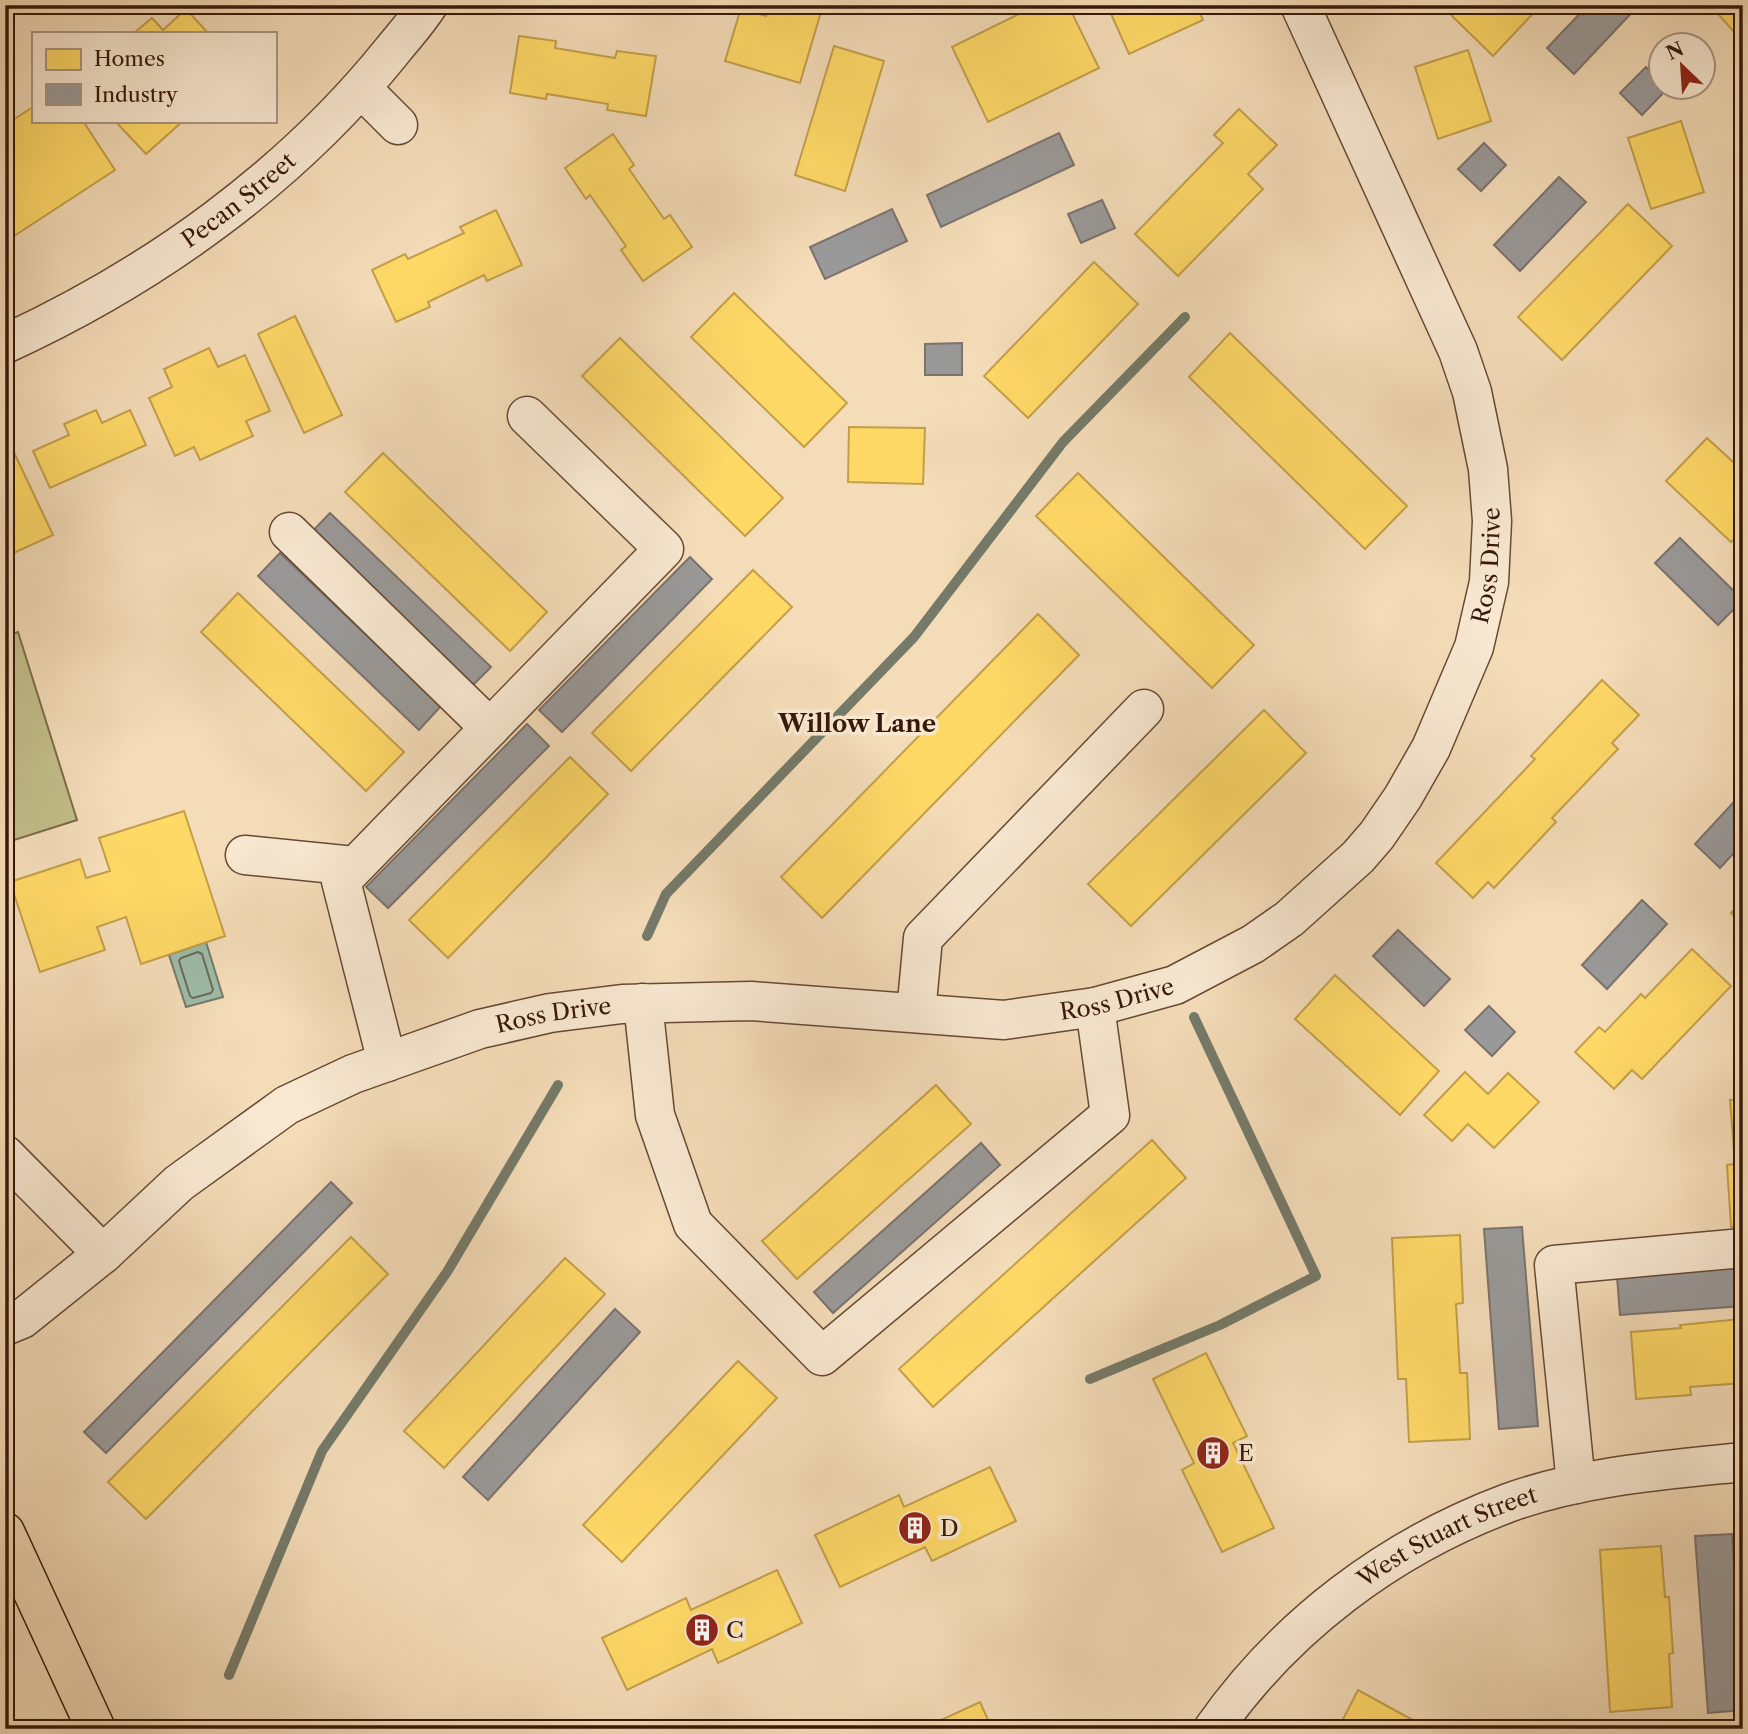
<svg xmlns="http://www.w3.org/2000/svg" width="1748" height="1734" font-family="'Libre Caslon Text',serif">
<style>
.green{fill:#c2be8a;stroke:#7d6b49;stroke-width:2}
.water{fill:#9dbca9;stroke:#757a69;stroke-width:2}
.homes{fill:#ffd966;stroke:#c39f4a;stroke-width:2}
.industry{fill:#999;stroke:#7c726e;stroke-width:2}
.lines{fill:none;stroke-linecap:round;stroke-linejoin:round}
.shore{stroke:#6a6a58;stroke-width:2}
.stream{stroke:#757a69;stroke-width:10}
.minor-casing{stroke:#674934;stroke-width:41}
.major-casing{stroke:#381808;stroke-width:41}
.minor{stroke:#f8e8d1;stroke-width:38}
.major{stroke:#f4dcb8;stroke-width:38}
.labels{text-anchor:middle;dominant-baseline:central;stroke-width:7;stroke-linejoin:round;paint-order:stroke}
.street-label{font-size:23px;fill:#381808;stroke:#f8e8d1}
.poi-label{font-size:23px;fill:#381808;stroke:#f8e8d1;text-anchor:start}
.neighbourhood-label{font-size:24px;font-weight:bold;fill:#381808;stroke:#f8e8d1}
</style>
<rect width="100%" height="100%" fill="#f4dcb8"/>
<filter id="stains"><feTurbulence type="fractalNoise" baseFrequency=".00286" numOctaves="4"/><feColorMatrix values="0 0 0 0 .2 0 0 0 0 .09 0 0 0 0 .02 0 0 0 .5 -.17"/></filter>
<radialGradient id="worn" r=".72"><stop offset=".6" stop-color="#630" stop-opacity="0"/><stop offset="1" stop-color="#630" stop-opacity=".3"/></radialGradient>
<path class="green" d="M18,632L77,820L5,843V636Z"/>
<path class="water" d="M206,942L223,997L186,1007L169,955Z"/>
<g class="homes">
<path d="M5,5H30L5,19Z"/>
<path d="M769,5H823L800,83L725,61L741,8L766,16Z"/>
<path d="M1037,5H1068L1099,68L988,122L952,47Z"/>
<path d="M1107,5H1196L1203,20L1129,54Z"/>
<path d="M1457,5H1541L1493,56L1449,13Z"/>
<path d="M1710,5H1743V25L1734,32Z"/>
<path d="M186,9L208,33H134L152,18L163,30Z"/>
<path d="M519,36L556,41L555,48L615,58L617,51L656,56L646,116L607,110L608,104L547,94L546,99L510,93Z"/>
<path d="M834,46L884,61L845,191L795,175Z"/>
<path d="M1468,50L1491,121L1438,139L1415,67Z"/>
<path d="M33,107V121H83L115,170L8,240L5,236V125Z"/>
<path d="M1239,109L1277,145L1248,174L1263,189L1178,276L1135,234L1223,143L1214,135Z"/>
<path d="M115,121H183L146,154Z"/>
<path d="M1681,121L1704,192L1651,209L1628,138Z"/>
<path d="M613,134L634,165L629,169L664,219L670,215L692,247L643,281L621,250L626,246L590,195L586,199L565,168Z"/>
<path d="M1628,204L1672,246L1562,360L1518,317Z"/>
<path d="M496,210L522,265L487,281L484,275L428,302L430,307L396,322L372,270L405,254L408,259L464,233L460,227Z"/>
<path d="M1094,262L1138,304L1028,418L984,376Z"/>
<path d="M734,293L847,403L804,447L691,337Z"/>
<path d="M295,316L342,415L304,433L258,334Z"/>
<path d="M1230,333L1407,506L1365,549L1189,377Z"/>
<path d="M620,338L783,498L745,536L582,376Z"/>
<path d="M209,348L218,367L245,355L270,411L246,421L253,436L200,460L194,447L175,456L149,398L172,387L164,369Z"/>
<path d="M96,410L102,423L130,410L146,445L50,488L33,451L69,435L64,424Z"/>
<path d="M849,427L925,428L923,484L848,482Z"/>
<path d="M1707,438L1743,471V543L1736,537L1731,542L1666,481Z"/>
<path d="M11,446L53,535L5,557V449Z"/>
<path d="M383,453L547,612L510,651L345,492Z"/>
<path d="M1078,473L1254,645L1212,688L1036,516Z"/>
<path d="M753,570L792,607L631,771L592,733Z"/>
<path d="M238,593L404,752L366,791L201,632Z"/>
<path d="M1038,614L1079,655L822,918L781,877Z"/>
<path d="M1602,680L1639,715L1612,743L1618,749L1552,818L1556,822L1494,888L1488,882L1473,898L1436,863L1535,759L1531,756Z"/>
<path d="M1264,710L1306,753L1131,926L1088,884Z"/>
<path d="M570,757L608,794L448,958L409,920Z"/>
<path d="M184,811L225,936L141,964L126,917L97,927L105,950L40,972L10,882L80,859L86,878L110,871L99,838Z"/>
<path d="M1743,900V925L1731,913Z"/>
<path d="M1692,949L1731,986L1642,1079L1632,1070L1614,1089L1575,1052L1599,1027L1605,1032L1641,994L1645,998Z"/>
<path d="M1335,975L1439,1071L1400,1115L1295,1019Z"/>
<path d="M1465,1072L1488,1094L1508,1073L1539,1102L1494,1148L1468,1124L1452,1141L1424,1115Z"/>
<path d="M936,1085L971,1124L797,1279L762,1241Z"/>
<path d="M1743,1099V1226L1731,1227L1727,1165L1735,1164L1730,1100Z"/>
<path d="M1152,1140L1186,1178L933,1407L899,1369Z"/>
<path d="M1460,1235L1463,1303L1456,1304L1460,1373H1467L1470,1439L1409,1442L1406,1379H1398L1392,1238Z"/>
<path d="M351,1237L388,1274L146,1519L108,1482Z"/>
<path d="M565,1258L605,1294L444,1468L404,1431Z"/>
<path d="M1740,1319L1741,1324H1743V1383L1690,1387L1691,1395L1636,1399L1631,1332L1681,1328L1680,1325Z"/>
<path d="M1206,1353L1247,1436L1233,1443L1274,1528L1222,1552L1182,1470L1194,1463L1153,1379Z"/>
<path d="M738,1361L777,1398L622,1562L583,1525Z"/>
<path d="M990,1467L1016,1521L932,1561L925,1547L840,1587L815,1535L899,1495L904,1507Z"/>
<path d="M1661,1546L1665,1597H1669L1673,1653L1669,1654L1672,1707L1610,1712L1600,1550Z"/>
<path d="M777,1570L802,1623L718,1663L712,1649L627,1690L602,1638L686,1598L691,1610Z"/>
<path d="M1358,1690L1429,1729H1338Z"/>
<path d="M980,1702L992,1729H929L928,1726Z"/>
</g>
<g class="industry">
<path d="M1588,5H1639L1574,74L1547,48Z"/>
<path d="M1646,67L1660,81V88H1668L1642,115L1620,93Z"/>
<path d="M1059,133L1074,165L941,227L927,195Z"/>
<path d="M1484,143L1506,165L1481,191L1458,169Z"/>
<path d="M1559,177L1586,202L1520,271L1494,245Z"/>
<path d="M1102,200L1115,228L1081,243L1068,214Z"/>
<path d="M892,209L907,241L825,279L810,247Z"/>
<path d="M962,343V375H925V344Z"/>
<path d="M330,513L491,667L468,690L307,537Z"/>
<path d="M1680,538L1743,600L1718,625L1655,563Z"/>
<path d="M280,553L441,706L419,730L258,576Z"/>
<path d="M690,557L712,579L562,732L539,710Z"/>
<path d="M527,724L549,746L388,908L366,887Z"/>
<path d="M1743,792V843L1720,868L1695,844Z"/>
<path d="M1642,900L1667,924L1607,989L1582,965Z"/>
<path d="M1398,930L1450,979L1424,1006L1373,956Z"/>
<path d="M1489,1006L1515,1032L1492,1056L1465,1030Z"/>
<path d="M981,1143L1000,1165L833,1313L814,1292Z"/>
<path d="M331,1182L352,1203L106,1453L84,1432Z"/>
<path d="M1522,1227L1538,1426L1499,1429L1484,1229Z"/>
<path d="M1743,1267V1306L1620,1315L1617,1277Z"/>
<path d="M615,1309L640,1332L488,1500L463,1477Z"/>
<path d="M1732,1534L1743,1710L1708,1713L1695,1536Z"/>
</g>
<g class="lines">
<path class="shore" d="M198,952L202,954L213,990L211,993L193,998L190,996L179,961L181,958Z"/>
<g class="stream">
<path d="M647,936L666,894L914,637L1063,442L1185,317"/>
<path d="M1090,1379L1220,1325L1316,1276L1194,1017"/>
<path d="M229,1675L322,1451L447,1272L558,1085"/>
</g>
<g class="minor-casing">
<g id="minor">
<path d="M362,89L398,125"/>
<path id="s1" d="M5,344C153,276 290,178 392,51C404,36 417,22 428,5"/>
<path d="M289,532L490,728"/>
<path d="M245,855L354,866"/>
<path d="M643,1003L655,1115L693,1224L822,1356L1110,1115L1095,1007"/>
<path d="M916,1013L923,938L1144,709"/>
<path d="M387,1062L341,881L664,549L527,416"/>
<path d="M5,1155L103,1254"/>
<path id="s2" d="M5,1326L22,1319L103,1254L179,1183L287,1105L353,1074L480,1029L550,1013L622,1004L751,1001L1004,1020L1095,1007L1175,985L1253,944L1289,919L1358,857L1377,835L1403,797L1431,748L1474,647L1489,582L1492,521L1488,469L1472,392L1458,351L1300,5"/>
<path d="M1576,1484L1554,1265L1743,1248"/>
<path id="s3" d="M1213,1729C1285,1626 1390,1547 1508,1503C1582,1476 1665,1470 1743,1462"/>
</g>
</g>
<g class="major-casing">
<path id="major" d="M5,1532L96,1729"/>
</g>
<use href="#minor" class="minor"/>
<use href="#major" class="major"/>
</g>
<defs>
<g id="building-disc" transform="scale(1.75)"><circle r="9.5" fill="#8f2418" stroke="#f8e8d1"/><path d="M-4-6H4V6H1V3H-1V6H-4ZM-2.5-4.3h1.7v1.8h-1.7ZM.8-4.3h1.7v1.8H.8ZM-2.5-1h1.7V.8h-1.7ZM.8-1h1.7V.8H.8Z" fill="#fff"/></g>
</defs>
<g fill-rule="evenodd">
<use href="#building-disc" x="1213" y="1453"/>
<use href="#building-disc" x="915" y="1528"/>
<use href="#building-disc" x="702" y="1630"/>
</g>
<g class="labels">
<g class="street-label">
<text stroke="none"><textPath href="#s1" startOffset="275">Pecan Street</textPath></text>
<text stroke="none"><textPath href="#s2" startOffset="1818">Ross Drive</textPath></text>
<text stroke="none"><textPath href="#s2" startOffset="1209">Ross Drive</textPath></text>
<text stroke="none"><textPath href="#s2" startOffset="642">Ross Drive</textPath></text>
<text stroke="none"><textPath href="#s3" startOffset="308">West Stuart Street</textPath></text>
</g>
<g class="poi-label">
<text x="1238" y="1453">E</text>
<text x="940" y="1528">D</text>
<text x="726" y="1630">C</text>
</g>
<g class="neighbourhood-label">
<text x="857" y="723">Willow Lane</text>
</g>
</g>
<rect width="1748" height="1734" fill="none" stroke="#f4dcb8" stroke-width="28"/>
<rect x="7" y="7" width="1734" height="1720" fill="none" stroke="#381808" stroke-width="3.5"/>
<rect x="14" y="14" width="1720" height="1706" fill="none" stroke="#381808" stroke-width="2"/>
<rect x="32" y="32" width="245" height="91" fill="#f8e8d1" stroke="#ab9581" stroke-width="2"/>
<rect x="46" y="49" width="35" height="21" fill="#ffd966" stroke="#ab9581" stroke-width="2"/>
<text x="94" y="66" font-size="21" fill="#381808">Homes</text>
<rect x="46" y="84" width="35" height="21" fill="#999999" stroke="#ab9581" stroke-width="2"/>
<text x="94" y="102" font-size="21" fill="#381808">Industry</text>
<g transform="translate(1682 66) rotate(335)"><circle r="33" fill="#f8e8d1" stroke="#ab9581" stroke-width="2"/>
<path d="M0-5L12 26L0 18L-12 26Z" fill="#8f2418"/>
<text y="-10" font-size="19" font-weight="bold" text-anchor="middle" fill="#381808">N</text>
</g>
<rect width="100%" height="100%" filter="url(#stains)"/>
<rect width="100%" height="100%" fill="url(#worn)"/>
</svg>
